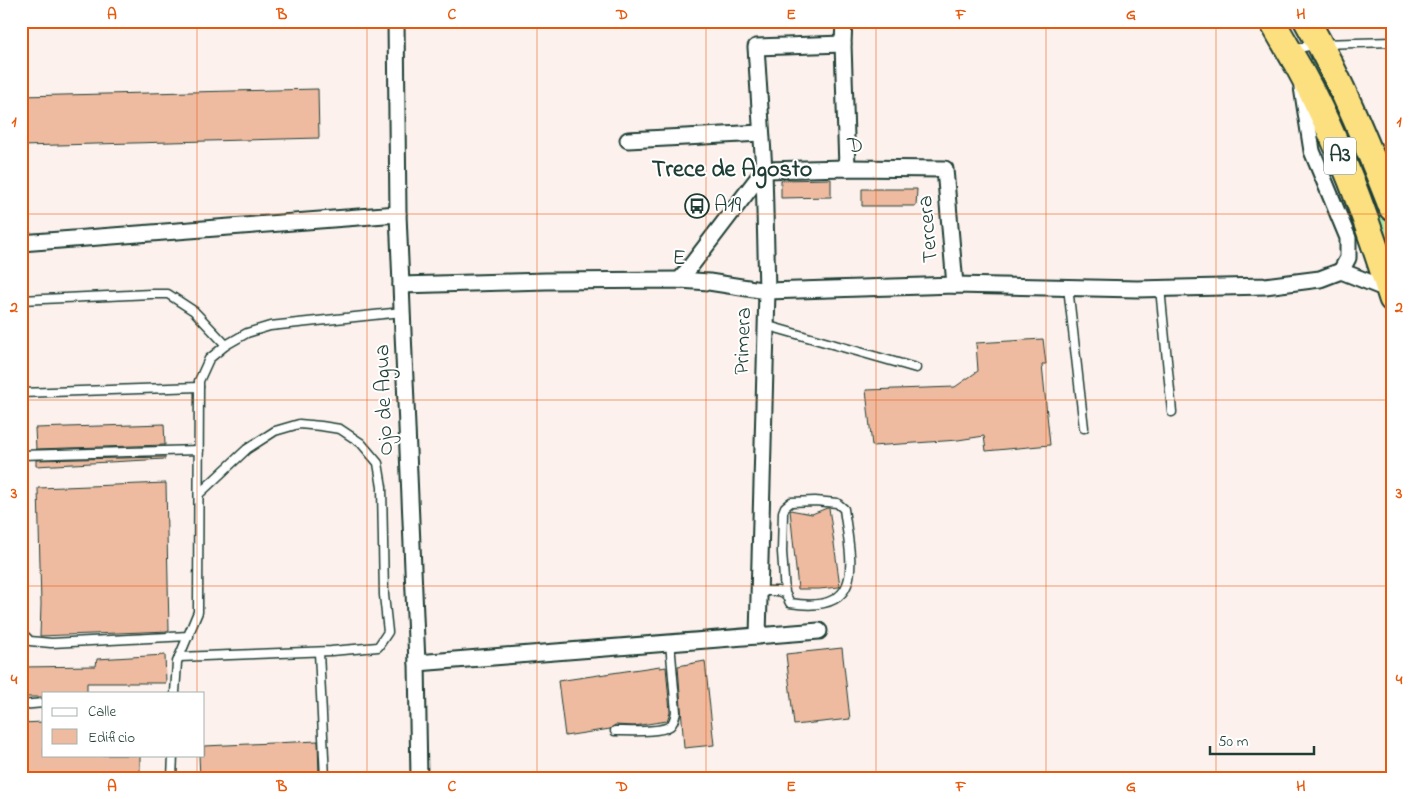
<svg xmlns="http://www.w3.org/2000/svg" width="1413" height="799" font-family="'Indie Flower',sans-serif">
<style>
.green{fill:#b0e6a8;stroke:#68926e}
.building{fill:#efbba0;stroke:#1f3d34}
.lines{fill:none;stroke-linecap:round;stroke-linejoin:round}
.service-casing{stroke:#1f3d34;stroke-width:11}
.minor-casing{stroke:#1f3d34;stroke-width:19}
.trunk-casing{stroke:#1f3d34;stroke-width:29}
.service{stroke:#fff;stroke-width:8}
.minor{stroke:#fff;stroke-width:15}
.trunk{stroke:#fce080;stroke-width:25}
.grid{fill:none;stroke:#e8590c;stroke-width:1;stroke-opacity:0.55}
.labels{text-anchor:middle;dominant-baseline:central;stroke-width:4;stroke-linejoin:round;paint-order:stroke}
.shield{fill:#fff;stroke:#627771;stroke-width:1}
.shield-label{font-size:21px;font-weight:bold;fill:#1f3d34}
.street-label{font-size:22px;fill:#1f3d34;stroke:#fff}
.poi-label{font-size:22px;fill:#1f3d34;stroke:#fff;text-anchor:start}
.neighbourhood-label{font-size:24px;font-weight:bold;fill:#1f3d34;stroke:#fff}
.neatline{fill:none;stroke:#e8590c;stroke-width:2}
.grid-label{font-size:16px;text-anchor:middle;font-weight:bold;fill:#e8590c}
</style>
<rect width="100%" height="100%" fill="#fcf1ec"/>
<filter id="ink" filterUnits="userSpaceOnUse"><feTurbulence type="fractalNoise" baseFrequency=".02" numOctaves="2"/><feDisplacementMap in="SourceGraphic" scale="10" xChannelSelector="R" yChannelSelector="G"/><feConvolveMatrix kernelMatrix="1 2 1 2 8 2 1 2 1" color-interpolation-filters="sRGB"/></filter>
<g filter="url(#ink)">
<path class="green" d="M1313,55L1370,180L1392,235V261L1308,64Z"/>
<g class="building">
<path d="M318,89L319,138L21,146V96Z"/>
<path d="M831,179V197L781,198V180Z"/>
<path d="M862,189H917L916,206H862Z"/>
<path d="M1043,339L1046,364H1042L1050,445L986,451L984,436L958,440L872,446L866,390L955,387L978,371L976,343Z"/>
<path d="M164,424L165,445L36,449L35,428Z"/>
<path d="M165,457V459L36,466V460Z"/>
<path d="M166,483L169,631L40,636L41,604L38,488Z"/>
<path d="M827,508H829L840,586L839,587L819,589H798L790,510L812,514Z"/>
<path d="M842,648L850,719L794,725L786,654Z"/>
<path d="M165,655L166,683H87V693H44V697H21V667L96,666L97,659Z"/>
<path d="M705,661L714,745L684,748L678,666Z"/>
<path d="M660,666V668L666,667L670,712L667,721L634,726L615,725L610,729L565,736L558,681Z"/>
<path d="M44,722V755H140V778H21V723Z"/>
<path d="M318,741L319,778H200L199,755H204V746Z"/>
</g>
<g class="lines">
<g class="service-casing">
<g id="service">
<path d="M1293,49L1320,44L1392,42"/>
<path d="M1068,287L1084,428"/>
<path d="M1160,288L1172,412"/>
<path d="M21,300L151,294H168L194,311L226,345"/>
<path d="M765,325L916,368"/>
<path d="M21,393L199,387"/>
<path d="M21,455L199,450"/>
<path d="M759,591H777L785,593L790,603C867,615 851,561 844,509L837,503L815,501L791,502L785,507L783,512L782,552L785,593"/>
<path d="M21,632L30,641L51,643L189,636"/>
<path d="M319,652L325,778"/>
<path d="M179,657L331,651L378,647L388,632L384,595L382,487L378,463L361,443L340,429L321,426L299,424L275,431L247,449L199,494"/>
<path d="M175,693L177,662L198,612L199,381L209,359L226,345L247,333L270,326L402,312"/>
<path d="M21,705L44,703"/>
<path d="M615,731C627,731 660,733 670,726C674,723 675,717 676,712L670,643"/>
<path d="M172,778L173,755"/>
</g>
</g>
<g class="minor-casing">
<g id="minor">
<path d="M396,21L398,214L417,663L419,778"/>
<path d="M844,21L843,44L847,168"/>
<path d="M1302,87L1312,151L1348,238V258L1341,271"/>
<path d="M628,140L761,133"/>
<path d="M764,170L847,168L945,169L955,285"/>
<path d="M21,243L398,214"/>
<path d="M680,280L764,170"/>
<path d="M401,285L546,281L680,280L709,282L767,291L955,285L1137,289L1265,286L1320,279L1341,271L1389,290"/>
<path d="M758,636L767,291L764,170L756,47L843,44"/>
<path d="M417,663L819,631"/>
</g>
</g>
<g class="trunk-casing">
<g id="trunk">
<path d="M1272,21C1281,37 1290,52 1299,68C1339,140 1367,220 1392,299"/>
<path d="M1307,21C1341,81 1367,144 1392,208"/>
</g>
</g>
<use href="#service" class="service"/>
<use href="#minor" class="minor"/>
<use href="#trunk" class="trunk"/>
</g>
</g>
<path class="grid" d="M197,21V693M367,21V778M537,21V778M706,21V778M876,21V778M1046,21V778M1216,21V778M21,214H1392M21,400H1392M21,586H1392M197,755V778"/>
<defs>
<g id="bus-ring" transform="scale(1.25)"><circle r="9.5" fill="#fff" stroke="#1f3d34" stroke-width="1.5"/><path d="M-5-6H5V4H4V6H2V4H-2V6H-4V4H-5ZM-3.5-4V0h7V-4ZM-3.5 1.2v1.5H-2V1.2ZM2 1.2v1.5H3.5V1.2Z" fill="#1f3d34"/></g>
</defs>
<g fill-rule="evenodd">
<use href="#bus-ring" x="697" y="206"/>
</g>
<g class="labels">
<rect class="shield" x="1324" y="137.5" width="32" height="37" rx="4"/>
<g class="shield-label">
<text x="1340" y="156">A3</text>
</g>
<g class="street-label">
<text x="855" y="147">D</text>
<text transform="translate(929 229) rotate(-95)">Tercera</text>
<text transform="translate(679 259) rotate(2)">E</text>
<text transform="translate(744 341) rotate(-88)">Primera</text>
<text transform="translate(385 400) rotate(-92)">Ojo de Agua</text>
</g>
<g class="poi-label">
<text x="714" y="206">A19</text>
</g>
<g class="neighbourhood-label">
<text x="732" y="170">Trece de Agosto</text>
</g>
</g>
<rect width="1413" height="799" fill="none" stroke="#fff" stroke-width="55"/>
<rect x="42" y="692" width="162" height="65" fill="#ffffff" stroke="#a5b1ae"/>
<rect x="52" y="708" width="25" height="8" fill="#ffffff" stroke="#a5b1ae"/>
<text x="88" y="716" font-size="15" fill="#1f3d34">Calle</text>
<rect x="52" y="729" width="25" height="15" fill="#efbba0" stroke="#a5b1ae"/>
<text x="88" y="742" font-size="15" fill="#1f3d34">Edificio</text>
<path d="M1210 746v8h104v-8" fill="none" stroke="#1f3d34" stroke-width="2.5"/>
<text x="1218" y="746" font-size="15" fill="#1f3d34" stroke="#ffffff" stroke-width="4" paint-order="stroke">50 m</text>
<rect x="28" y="28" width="1358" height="744" class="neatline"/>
<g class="grid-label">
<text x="112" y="19">A</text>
<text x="282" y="19">B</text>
<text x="452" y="19">C</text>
<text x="622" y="19">D</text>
<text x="791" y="19">E</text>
<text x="961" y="19">F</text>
<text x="1131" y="19">G</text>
<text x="1301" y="19">H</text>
<text x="14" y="126">1</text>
<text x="1399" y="126">1</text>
<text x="14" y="312">2</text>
<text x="1399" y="312">2</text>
<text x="14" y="498">3</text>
<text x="1399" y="498">3</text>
<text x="14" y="684">4</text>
<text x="1399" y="684">4</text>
<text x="112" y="791">A</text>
<text x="282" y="791">B</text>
<text x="452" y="791">C</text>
<text x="622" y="791">D</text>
<text x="791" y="791">E</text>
<text x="961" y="791">F</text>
<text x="1131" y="791">G</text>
<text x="1301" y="791">H</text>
</g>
</svg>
